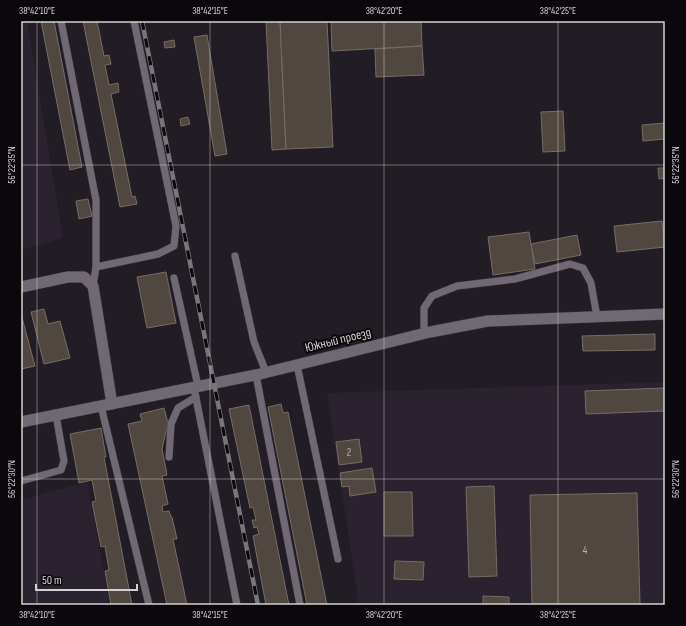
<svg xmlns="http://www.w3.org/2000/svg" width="686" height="626" font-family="'Sofia Sans Condensed',sans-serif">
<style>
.built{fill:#2b222f}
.building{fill:#514741;stroke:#776c66}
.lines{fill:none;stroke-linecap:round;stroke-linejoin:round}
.service-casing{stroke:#3b373e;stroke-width:8}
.minor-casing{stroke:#3b373e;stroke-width:12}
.tertiary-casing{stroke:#3b373e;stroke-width:12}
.service{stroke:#706973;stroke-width:7}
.minor{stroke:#706973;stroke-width:11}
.tertiary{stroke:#706973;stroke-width:11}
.rail-casing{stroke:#79757b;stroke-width:4.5}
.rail{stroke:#0a080b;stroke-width:3;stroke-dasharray:9;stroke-linecap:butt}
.ticks{fill:none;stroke:#d3d0d5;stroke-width:1;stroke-opacity:0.45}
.labels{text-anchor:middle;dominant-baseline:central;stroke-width:4;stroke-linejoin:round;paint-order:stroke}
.number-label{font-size:11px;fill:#b2aeb0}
.street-label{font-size:13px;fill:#d3d0d5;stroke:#0a080b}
.neatline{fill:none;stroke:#d3d0d5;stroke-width:1.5}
.ticks-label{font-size:10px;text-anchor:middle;fill:#d3d0d5}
</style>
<rect width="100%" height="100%" fill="#221d24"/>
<g class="built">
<path d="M21,21H27L63,238L21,250Z"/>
<path d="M665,382V605H359L327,393Z"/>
<path d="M87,482L110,605H21V500Z"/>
</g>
<g class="building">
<path d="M41,21H54L82,167L70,170Z"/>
<path d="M83,21H97L104,56L109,55L111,64L105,65L109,85L118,83L119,92L111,94L132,197L135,196L137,204L120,207Z"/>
<path d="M266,21H280L286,149L272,150Z"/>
<path d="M280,21H327L333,147L286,149Z"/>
<path d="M331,21H421L422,46L332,51Z"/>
<path d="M207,35L227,154L215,156L194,37Z"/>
<path d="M174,40L175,47L165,48L164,42Z"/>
<path d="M422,46L424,75L376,77L375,49Z"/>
<path d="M563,111L565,151L543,152L541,112Z"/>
<path d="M188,117L190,124L181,126L180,119Z"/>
<path d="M665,123V139L643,141L642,125Z"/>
<path d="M658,168H665V178L659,179Z"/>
<path d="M88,199L92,216L79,219L76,201Z"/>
<path d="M662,221L665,247L617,252L614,226Z"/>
<path d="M529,232L535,269L493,275L488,237Z"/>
<path d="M577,235L581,255L535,264L531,244Z"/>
<path d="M166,272L176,323L147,328L137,277Z"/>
<path d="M44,309L48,324L60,321L70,358L44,364L31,312Z"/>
<path d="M21,314L35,366L21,369Z"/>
<path d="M655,334V350L583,351L582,336Z"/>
<path d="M665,388V411L586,414L585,391Z"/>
<path d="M281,404L283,413L288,412L327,605H307L268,407Z"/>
<path d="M249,405L289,605H266L253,536L259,534L257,527L254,528L252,520H256L253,507L250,508L229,409Z"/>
<path d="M164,408L168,423L162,449L167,475L162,476L168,504L162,506L163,512L169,511L171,517H172L177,539H173L187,605H167L128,424L142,421L140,414Z"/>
<path d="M101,428L106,457H104L132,605H111L105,571L109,570L105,546L101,547L92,502L96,501L92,480L79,483L70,434Z"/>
<path d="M359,439L362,462L339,465L336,442Z"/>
<path d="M372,468L376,492L350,496L349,486L342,487L340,473Z"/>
<path d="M494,486L497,576L469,577L466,487Z"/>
<path d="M384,492H412L413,536H384Z"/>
<path d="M637,493L640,605H532L530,495Z"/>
<path d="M395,561L424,562L423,580L394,579Z"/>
<path d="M483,596L509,597V605H483Z"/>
</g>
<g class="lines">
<g class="service-casing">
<g id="service">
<path d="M61,21L96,200V267L93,286"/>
<path d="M235,256L254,342L266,372"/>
<path d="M96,267L158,254L174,246L176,226L134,21"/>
<path d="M174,278L198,386"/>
<path d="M424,333V308L432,296L457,286L515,279L570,264L583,268L591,283L597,317"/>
<path d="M297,365L338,559"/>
<path d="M256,375L300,605"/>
<path d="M194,388L237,605"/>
<path d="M101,406L149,605"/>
<path d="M169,457L171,424L178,408L196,397"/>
<path d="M21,481L61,470L64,461L56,415"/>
</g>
</g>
<g class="minor-casing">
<path id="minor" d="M21,287L68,277H84L93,286L112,404"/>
</g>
<g class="tertiary-casing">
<path id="tertiary" d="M21,422L256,375L430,332L488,321L665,314"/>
</g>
<use href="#service" class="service"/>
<use href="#minor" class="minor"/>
<use href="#tertiary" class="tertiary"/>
<g class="rail-casing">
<path id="rail" d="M142,21L258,605"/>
</g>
<use href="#rail" class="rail"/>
</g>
<path class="ticks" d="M37,21V605M210,21V605M384,21V605M558,21V605M21,165H665M21,479H665"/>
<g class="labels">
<g class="number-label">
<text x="349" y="452">2</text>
<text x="585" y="550">4</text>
</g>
<g class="street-label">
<text transform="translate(338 340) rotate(-14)">Южный проезд</text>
</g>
</g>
<rect width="686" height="626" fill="none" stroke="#0a080b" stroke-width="44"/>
<path d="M36 584v6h101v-6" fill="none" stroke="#d3d0d5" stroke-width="2"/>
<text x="42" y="584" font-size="12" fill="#d3d0d5" stroke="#0a080b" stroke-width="3" paint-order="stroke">50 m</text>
<rect x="22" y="22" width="642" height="582" class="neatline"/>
<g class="ticks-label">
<text x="37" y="14">38°42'10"E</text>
<text x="210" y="14">38°42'15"E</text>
<text x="384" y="14">38°42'20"E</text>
<text x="558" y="14">38°42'25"E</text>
<text transform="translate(11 165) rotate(-90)" y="4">56°22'35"N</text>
<text transform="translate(675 165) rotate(-90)" y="4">56°22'35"N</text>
<text transform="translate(11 479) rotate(-90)" y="4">56°22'30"N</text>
<text transform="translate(675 479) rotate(-90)" y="4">56°22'30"N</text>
<text x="37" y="618">38°42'10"E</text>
<text x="210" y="618">38°42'15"E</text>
<text x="384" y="618">38°42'20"E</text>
<text x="558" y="618">38°42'25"E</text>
</g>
</svg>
